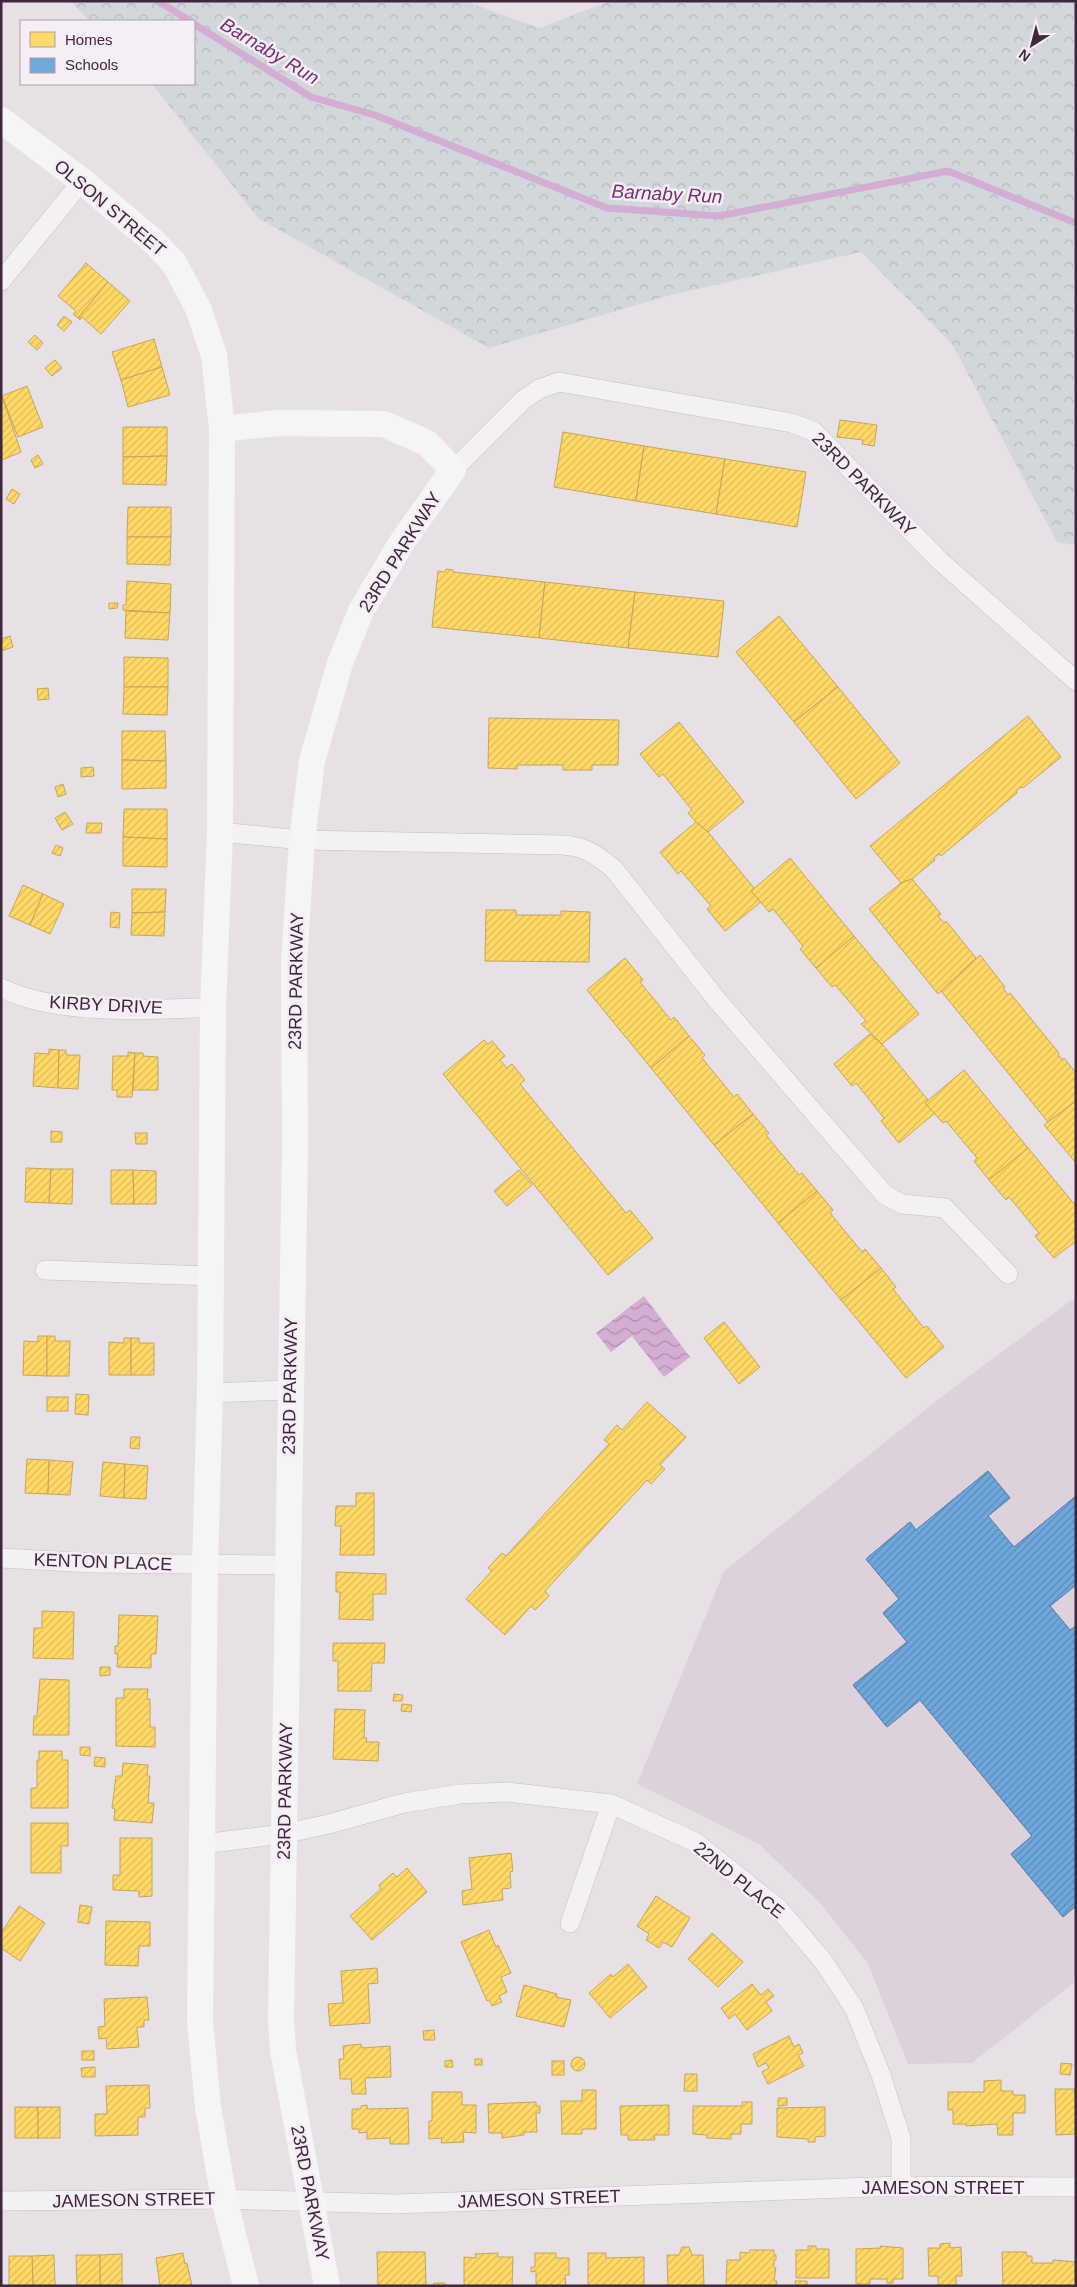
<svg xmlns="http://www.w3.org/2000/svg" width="1077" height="2287" font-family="Helvetica,sans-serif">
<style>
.built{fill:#ddd2dc}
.forest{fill:url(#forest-crowns)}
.water{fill:url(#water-waves)}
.homes{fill:url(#homes-hatch);stroke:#c6a45a}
.schools{fill:url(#schools-hatch);stroke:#6181ac}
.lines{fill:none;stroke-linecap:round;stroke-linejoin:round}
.stream{stroke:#d3aed2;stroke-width:7}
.street-casing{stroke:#c5bfc4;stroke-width:20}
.street{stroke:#f3f1f3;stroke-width:19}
.secondary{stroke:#f6f5f6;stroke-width:26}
.labels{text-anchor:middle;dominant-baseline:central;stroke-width:5;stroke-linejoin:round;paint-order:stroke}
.street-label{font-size:18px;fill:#41273d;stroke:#f6eef6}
.water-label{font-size:19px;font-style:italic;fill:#762f72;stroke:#f6eef6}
</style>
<defs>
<pattern id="forest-crowns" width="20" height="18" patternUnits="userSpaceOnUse" patternTransform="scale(1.25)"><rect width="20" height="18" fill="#d2d7dc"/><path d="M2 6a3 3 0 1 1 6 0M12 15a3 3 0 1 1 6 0" fill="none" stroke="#b6b9be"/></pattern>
<pattern id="water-waves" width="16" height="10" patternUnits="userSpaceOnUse" patternTransform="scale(1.25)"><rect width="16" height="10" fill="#d3aed2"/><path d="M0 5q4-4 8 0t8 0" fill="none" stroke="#ad8eac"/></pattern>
<pattern id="homes-hatch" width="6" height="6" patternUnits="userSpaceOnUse" patternTransform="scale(1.25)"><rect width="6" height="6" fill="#ffd966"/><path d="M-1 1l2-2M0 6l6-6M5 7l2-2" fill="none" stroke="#dcba59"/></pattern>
<pattern id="schools-hatch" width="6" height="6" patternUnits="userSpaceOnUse" patternTransform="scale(1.25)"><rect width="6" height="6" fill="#6fa8dc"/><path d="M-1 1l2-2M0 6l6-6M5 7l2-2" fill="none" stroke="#5d89b4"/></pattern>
</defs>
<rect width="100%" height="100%" fill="#e7e1e6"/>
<path class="built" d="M1076,1297V1981L972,2063L908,2064L868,1964L821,1904L759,1844L637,1784L724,1571L945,1394Z"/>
<path class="forest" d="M70,1H465L539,28L610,1H1076V545L1057,542L952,344L861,252L671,295L489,348L258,218L152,84H194V21H90Z"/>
<path class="water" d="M644,1296L690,1357L664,1377L632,1336L611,1352L596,1333Z"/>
<g class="homes">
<path d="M86,263L108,282L78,318L73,314L76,311L58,296Z"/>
<path d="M108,282L130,301L101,334L82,317L80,320L78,318Z"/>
<path d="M64,316L72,322L64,331L57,325Z"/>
<path d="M35,335L43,343L37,350L28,342Z"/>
<path d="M154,339L162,367L121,380L112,352Z"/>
<path d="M55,360L62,368L52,376L45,368Z"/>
<path d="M162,367L170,395L128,407L121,380Z"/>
<path d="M27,386L43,427L18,437L2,396Z"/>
<path d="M2,396L21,452L2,460L1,396Z"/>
<path d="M840,420L877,425L874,446L862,444L863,440L837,437Z"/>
<path d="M123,427H167V456L123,457Z"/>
<path d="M563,432L644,446L636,501L554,487Z"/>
<path d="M644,446L725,459L716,514L636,501Z"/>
<path d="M38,455L43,464L35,468L31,460Z"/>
<path d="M167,456L166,485L123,484V457Z"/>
<path d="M725,459L806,472L797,527L716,514Z"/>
<path d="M12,489L20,494L14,504L6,499Z"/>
<path d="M128,507H171V537H127Z"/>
<path d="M127,537H171L170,565L127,564Z"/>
<path d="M446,569L453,570V572L545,582L539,638L432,627L438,571L445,572Z"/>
<path d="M127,581L171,584L170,613L123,610V605H126Z"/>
<path d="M545,582L635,592L628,648L539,638Z"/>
<path d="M635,592L724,601L718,657L628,648Z"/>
<path d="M109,603H118L117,608L109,609Z"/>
<path d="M126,611L170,613L168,640L125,638Z"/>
<path d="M779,616L838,687L794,722L736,652Z"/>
<path d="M10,636L13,647L1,651V639Z"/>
<path d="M124,657L168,658V687H124Z"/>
<path d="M124,687H168L167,715L123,714Z"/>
<path d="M838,687L900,763L856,799L794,722Z"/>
<path d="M48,688L49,699L38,700L37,689Z"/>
<path d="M1028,716L1061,757L1023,788L1021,787L1016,791L1017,793L941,856L939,854L934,858L935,860L912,879L901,883L870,846Z"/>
<path d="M489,718L619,720L618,765H592V770H563V765H517V769L488,768Z"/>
<path d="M679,722L744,802L708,832L696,822L688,813L692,810L663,774L659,777L640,754Z"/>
<path d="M122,731H165L166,761L122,760Z"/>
<path d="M122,760L166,761V788L122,789Z"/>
<path d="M93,767L94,776L81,777V768Z"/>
<path d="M63,784L66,794L58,797L55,787Z"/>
<path d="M124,809H167V839L123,837Z"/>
<path d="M65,812L73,824L62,830L55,818Z"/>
<path d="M696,822L708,832L754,888L751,891L761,902L725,931L707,909L711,906L681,871L678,874L660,852Z"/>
<path d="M87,823H102L101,833H86Z"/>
<path d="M123,837L167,839V867L123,866Z"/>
<path d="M56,845L63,848L60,856L52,853Z"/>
<path d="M790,858L854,936L816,968L800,949L803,946L773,909L769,912L751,891Z"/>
<path d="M912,879L941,914L938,916L944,923L946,921L976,958L938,994L869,909L901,883Z"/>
<path d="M23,885L43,894L30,925L9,916Z"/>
<path d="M132,889H166L165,912L132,913Z"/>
<path d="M43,894L64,904L50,934L30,925Z"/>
<path d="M486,910H516V915H561V911L590,912L589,962L485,961Z"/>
<path d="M111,912L120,913L119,928L110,927Z"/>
<path d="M165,912L164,936L131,935L132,913Z"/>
<path d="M854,936L919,1014L882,1044L861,1024L866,1021L835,985L832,987L816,968Z"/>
<path d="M980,955L1005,987L1003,988L1008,995L1010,993L1059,1053L1058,1054L1062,1060L1064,1058L1076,1073V1101L1048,1122L941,991Z"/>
<path d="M625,958L643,980L640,982L671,1020L674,1017L689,1036L651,1068L587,990Z"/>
<path d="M870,1034L882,1044L928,1100L925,1103L935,1113L899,1143L881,1121L884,1118L856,1083L852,1086L834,1064Z"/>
<path d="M689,1036L705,1055L702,1058L734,1097L737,1094L753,1114L714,1145L651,1068Z"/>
<path d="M484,1040L488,1044L492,1041L505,1056L500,1060L507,1068L512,1064L525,1080L520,1084L626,1213L630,1210L653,1238L608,1275L443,1074Z"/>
<path d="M49,1049L59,1050L58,1088L33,1086L35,1053L49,1054Z"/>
<path d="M59,1050H66V1055H80L78,1089L58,1088Z"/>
<path d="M128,1052L135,1053L132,1097H117V1090H112L113,1056H128Z"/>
<path d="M135,1053H143V1056L158,1057V1090H133Z"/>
<path d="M964,1070L1028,1148L989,1180L974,1161L977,1158L946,1121L943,1123L925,1103Z"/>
<path d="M1076,1101V1163L1044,1125Z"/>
<path d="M753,1114L769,1133L766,1135L799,1175L802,1173L817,1191L778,1223L714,1145Z"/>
<path d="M51,1131L62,1132V1142H51Z"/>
<path d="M135,1133H147V1144H136Z"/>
<path d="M1028,1148L1076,1206V1241L1054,1258L1035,1236L1039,1233L1009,1197L1006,1200L989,1180Z"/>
<path d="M26,1168L51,1169L49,1203L25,1202Z"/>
<path d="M51,1169H73L72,1204L49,1203Z"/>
<path d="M111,1170H133L134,1204H111Z"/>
<path d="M133,1170L156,1171V1204H134Z"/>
<path d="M519,1170L532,1185L507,1206L494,1191Z"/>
<path d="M817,1191L833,1210L830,1213L862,1252L865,1249L881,1268L841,1300L778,1223Z"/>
<path d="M881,1268L896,1287L893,1289L924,1328L927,1326L944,1347L906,1378L841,1300Z"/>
<path d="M724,1322L760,1367L739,1384L704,1338Z"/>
<path d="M38,1336H47V1376L23,1375L24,1341L38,1342Z"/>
<path d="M47,1336H55V1341H70L69,1376H47Z"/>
<path d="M124,1338H131V1375H109V1342L124,1343Z"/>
<path d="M131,1338H139V1343H154V1375H131Z"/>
<path d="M76,1394L89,1395L88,1415L75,1414Z"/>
<rect x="47" y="1397" width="21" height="14"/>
<path d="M647,1402L686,1437L660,1465L665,1469L651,1484L647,1480L545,1591L549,1596L535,1610L531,1606L505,1635L466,1599L492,1571L488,1568L502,1553L506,1556L609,1444L604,1440L617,1425L622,1430Z"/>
<path d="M131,1437H140L139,1449L130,1448Z"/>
<path d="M27,1459L49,1460L48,1494L25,1493Z"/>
<path d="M49,1460L73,1462L70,1495L48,1494Z"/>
<path d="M103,1462L125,1464L124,1498L100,1496Z"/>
<path d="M125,1464L148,1466L146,1499L124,1498Z"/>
<path d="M356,1493H374V1555H340L341,1526H335L336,1506H356Z"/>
<path d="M336,1572L386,1574V1594H373V1620L339,1619L340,1592H336Z"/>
<path d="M42,1611L74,1612L73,1659L33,1658L34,1628H42Z"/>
<path d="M119,1615L158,1616L156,1654H151V1668L117,1667L118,1654H115V1646H118Z"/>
<path d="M333,1643H385L384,1663H372L371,1691H338V1661H333Z"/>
<path d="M100,1667H110V1675L100,1676Z"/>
<path d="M40,1679L69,1680V1735H33L34,1716H37Z"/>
<path d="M124,1689H148L147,1699H150V1727H155V1747L116,1746V1698H124Z"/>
<path d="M394,1694L403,1695L402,1701H393Z"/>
<path d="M402,1704L412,1705L411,1712L401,1711Z"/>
<path d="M335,1709L365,1710L364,1738H367L366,1742H379L378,1761L333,1759Z"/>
<path d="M80,1747H90V1756L80,1755Z"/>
<path d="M39,1751H62V1760H68V1808H31V1788H37V1760H39Z"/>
<path d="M95,1757L105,1758V1767L94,1766Z"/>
<path d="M123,1763L148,1765L147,1776H150L148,1803H154L152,1823L114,1820L115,1809L112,1808L116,1776H122Z"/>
<path d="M31,1823H68V1846H61V1873H31Z"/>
<path d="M120,1838H152V1896L139,1897V1891L113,1890V1875H120Z"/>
<path d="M511,1853L513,1871L510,1872L511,1888L502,1889L503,1900L463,1905L462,1891L472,1889L469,1858Z"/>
<path d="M407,1868L427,1892L372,1940L350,1916L381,1889L379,1885L393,1873L397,1877Z"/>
<path d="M656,1896L690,1918L672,1947L663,1942L659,1948L646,1940L649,1934L637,1926Z"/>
<path d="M80,1905L92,1907L89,1924L78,1922Z"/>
<path d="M19,1906L45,1923L20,1961L1,1948V1933Z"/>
<path d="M106,1921L150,1922V1946H139L138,1966L105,1965Z"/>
<path d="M489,1930L496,1947L498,1945L511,1973L501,1977L507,1992L499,1996L502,2002L492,2006L489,2000L487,2001L461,1942Z"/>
<path d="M712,1933L743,1962L718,1987L688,1959Z"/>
<path d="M628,1964L647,1987L610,2018L589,1993L611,1974L613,1977Z"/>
<path d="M377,1968L378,1983L368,1984L370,2023L330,2026L328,2004L343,2003L341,1971Z"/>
<path d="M752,1984L761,1995L768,1989L774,1996L766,2002L772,2011L747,2030L735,2014L729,2019L721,2008Z"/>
<path d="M524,1985L557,1994L556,1997L571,2000L564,2027L516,2016Z"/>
<path d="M147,1997L149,2020H144V2027H137L139,2047L107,2049L106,2038L99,2039L98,2027L105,2026L104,1999Z"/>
<path d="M434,2030L435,2040H424L423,2031Z"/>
<path d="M789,2036L794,2047L799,2044L803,2053L798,2055L804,2066L768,2084L762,2072L769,2068L766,2063L758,2067L753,2054Z"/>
<path d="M361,2044L362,2048L390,2046L391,2077L365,2078L366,2094H352L351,2079H340L339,2059H344L343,2046Z"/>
<rect x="82" y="2051" width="12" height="9"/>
<circle cx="578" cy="2064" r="7"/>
<rect x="475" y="2059" width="7" height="6"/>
<path d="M452,2060L453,2067H445V2061Z"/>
<rect x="552" y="2061" width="12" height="14"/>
<path d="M1061,2063L1072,2064L1070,2075L1060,2074Z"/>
<path d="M95,2067V2077H82L81,2068Z"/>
<path d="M685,2074H697V2091H684Z"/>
<path d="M1001,2080V2091H1013V2095H1025V2113H1013V2135H998L997,2124L966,2126V2124H953V2110H948V2092H984V2081Z"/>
<path d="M149,2085L150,2108H145V2117H138V2135L95,2136V2114H107L106,2086Z"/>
<path d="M1055,2089H1075L1076,2134L1056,2135Z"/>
<path d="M582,2090H596V2129H582V2134H562L561,2101H582Z"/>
<path d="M432,2092H462V2105H476V2133L463,2132L464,2142L441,2143L442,2138L429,2139V2121H432Z"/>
<path d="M778,2098H787V2105L778,2106Z"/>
<path d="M536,2102V2106H540V2113H536L537,2132H524V2135L502,2138V2133H489L488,2104Z"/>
<path d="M742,2102H752V2124H741V2134H731V2139L707,2138V2135L693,2134V2106H742Z"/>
<path d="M367,2105V2109L408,2108L409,2144H390V2138L367,2139V2132L359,2133V2129H352V2109H361V2106Z"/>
<path d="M669,2105V2135H654L655,2140H628V2135H621L620,2106Z"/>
<rect x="15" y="2107" width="23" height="31"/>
<rect x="38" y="2107" width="22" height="31"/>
<path d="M825,2107V2136L815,2137V2142H808V2139L777,2137V2108Z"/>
<path d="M950,2243V2248L961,2247L962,2276H956V2286H938V2276H929L928,2248H940V2244Z"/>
<path d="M808,2246H816V2249H829V2278H796V2250H808Z"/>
<path d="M880,2246L903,2248V2279H893V2283H887V2279H870V2284H856V2249L881,2248Z"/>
<path d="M682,2247H689L692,2255H703L704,2286H668L667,2255H679Z"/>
<path d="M750,2250H774V2255H776V2260H774V2268H776L774,2281H777L776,2285L726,2286L727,2260H740V2252L749,2253Z"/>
<path d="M377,2252H425L426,2286H378Z"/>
<path d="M1002,2252H1026L1027,2256H1032V2263H1053V2260L1076,2262V2286H1003Z"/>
<path d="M183,2253L185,2264L187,2263L192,2286H160L156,2258Z"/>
<path d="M498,2253V2257H513L512,2286H464V2257L476,2258L475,2254Z"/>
<path d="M535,2253H556V2258H569V2275H565L566,2286H536V2271L531,2272V2267H535Z"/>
<path d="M588,2253H606V2258L644,2257V2286H588Z"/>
<path d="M122,2254V2286H100V2255Z"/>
<path d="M54,2255L55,2286H33L32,2256Z"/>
<path d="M76,2255H100V2286H77Z"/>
<path d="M9,2256H32L33,2286H9Z"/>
<path d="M795,2281H807V2286H796Z"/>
<path d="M434,2283H445V2286H433Z"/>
</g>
<g class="schools">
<path d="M988,1471L1010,1498L988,1516L1014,1547L1076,1496V1585L1050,1606L1070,1630L1076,1626V1703L1036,1655L998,1686L1035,1731L1041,1726L1054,1740L1047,1746L1076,1781V1906L1063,1917L1011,1854L1032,1836L920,1700L887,1727L853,1685L907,1642L883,1613L899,1599L866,1559L910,1522L916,1530Z"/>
<path d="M988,1471L1010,1498L988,1516L1014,1547L1076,1496V1585L1050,1606L1070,1630L1076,1626V1906L1063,1917L1011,1854L1032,1836L920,1700L887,1727L853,1685L907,1642L883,1613L899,1599L866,1559L910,1522L916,1530Z"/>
</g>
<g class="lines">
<g class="stream">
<path d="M158,1L190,21"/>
<path d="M194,24L311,97L375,115L607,208L719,216L948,171L1076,223"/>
</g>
<g class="street-casing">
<g id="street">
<path d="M1,281L82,181"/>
<path d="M453,470L523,400L539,389L559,382L792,423L813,431L939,560L1076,681"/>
<path d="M220,832L302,840L563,845C586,847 595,854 613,868L717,1000L885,1195L902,1204L945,1208L1008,1274"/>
<path d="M1,988C58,1016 150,1010 213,1007"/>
<path d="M45,1270L210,1276"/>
<path d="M210,1393L290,1390"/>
<path d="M1,1558L92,1563L288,1565"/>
<path d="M202,1844L283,1834L329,1824L404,1803L460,1794L507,1792L611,1804L695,1842L778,1908L823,1961L854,2008L881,2075L901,2138V2186"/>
<path d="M570,1923L611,1804"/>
<path d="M1,2201L224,2199L395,2204L901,2186L1076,2187"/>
</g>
</g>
<use href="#street" class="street"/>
<g class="secondary">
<path d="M1,120L82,181L153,241L174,263L198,308L214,355L222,429L220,832L213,1007L210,1393L205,1565L200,2022L208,2107L224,2199L246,2286"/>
<path d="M222,429L277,423L384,424L427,443L453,470L402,542L361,611L340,663L312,761L302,840L294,962L295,1145L281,2019L283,2050L327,2286"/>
</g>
</g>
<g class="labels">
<g class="street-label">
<text transform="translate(110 208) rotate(40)">OLSON STREET</text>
<text transform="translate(864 484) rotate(45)">23RD PARKWAY</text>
<text transform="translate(400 552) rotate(-58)">23RD PARKWAY</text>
<text transform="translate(296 981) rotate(-89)">23RD PARKWAY</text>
<text transform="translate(106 1005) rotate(3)">KIRBY DRIVE</text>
<text transform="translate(290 1386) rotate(-89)">23RD PARKWAY</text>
<text transform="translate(103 1562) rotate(2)">KENTON PLACE</text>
<text transform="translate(285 1791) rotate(-89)">23RD PARKWAY</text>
<text transform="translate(739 1880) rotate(39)">22ND PLACE</text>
<text x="943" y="2188">JAMESON STREET</text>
<text transform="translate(310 2193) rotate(79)">23RD PARKWAY</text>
<text transform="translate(539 2199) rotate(-2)">JAMESON STREET</text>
<text transform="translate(134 2200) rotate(-1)">JAMESON STREET</text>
</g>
<g class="water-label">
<text transform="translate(270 51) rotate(31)">Barnaby Run</text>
<text transform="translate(667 194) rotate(3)">Barnaby Run</text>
</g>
</g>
<rect width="1077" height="2287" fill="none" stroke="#41273d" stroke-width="5"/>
<rect x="20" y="20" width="175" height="65" fill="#f6eef6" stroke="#ae9eac"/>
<rect x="30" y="32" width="25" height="15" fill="#ffd966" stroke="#ae9eac"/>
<text x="65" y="45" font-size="15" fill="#41273d">Homes</text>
<rect x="30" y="58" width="25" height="15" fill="#6fa8dc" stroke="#ae9eac"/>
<text x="65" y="70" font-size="15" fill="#41273d">Schools</text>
<g transform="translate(1032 45) rotate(216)" stroke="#f6eef6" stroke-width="4" paint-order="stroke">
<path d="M0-4L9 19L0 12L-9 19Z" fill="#41273d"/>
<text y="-8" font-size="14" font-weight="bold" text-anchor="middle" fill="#41273d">N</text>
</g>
</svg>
